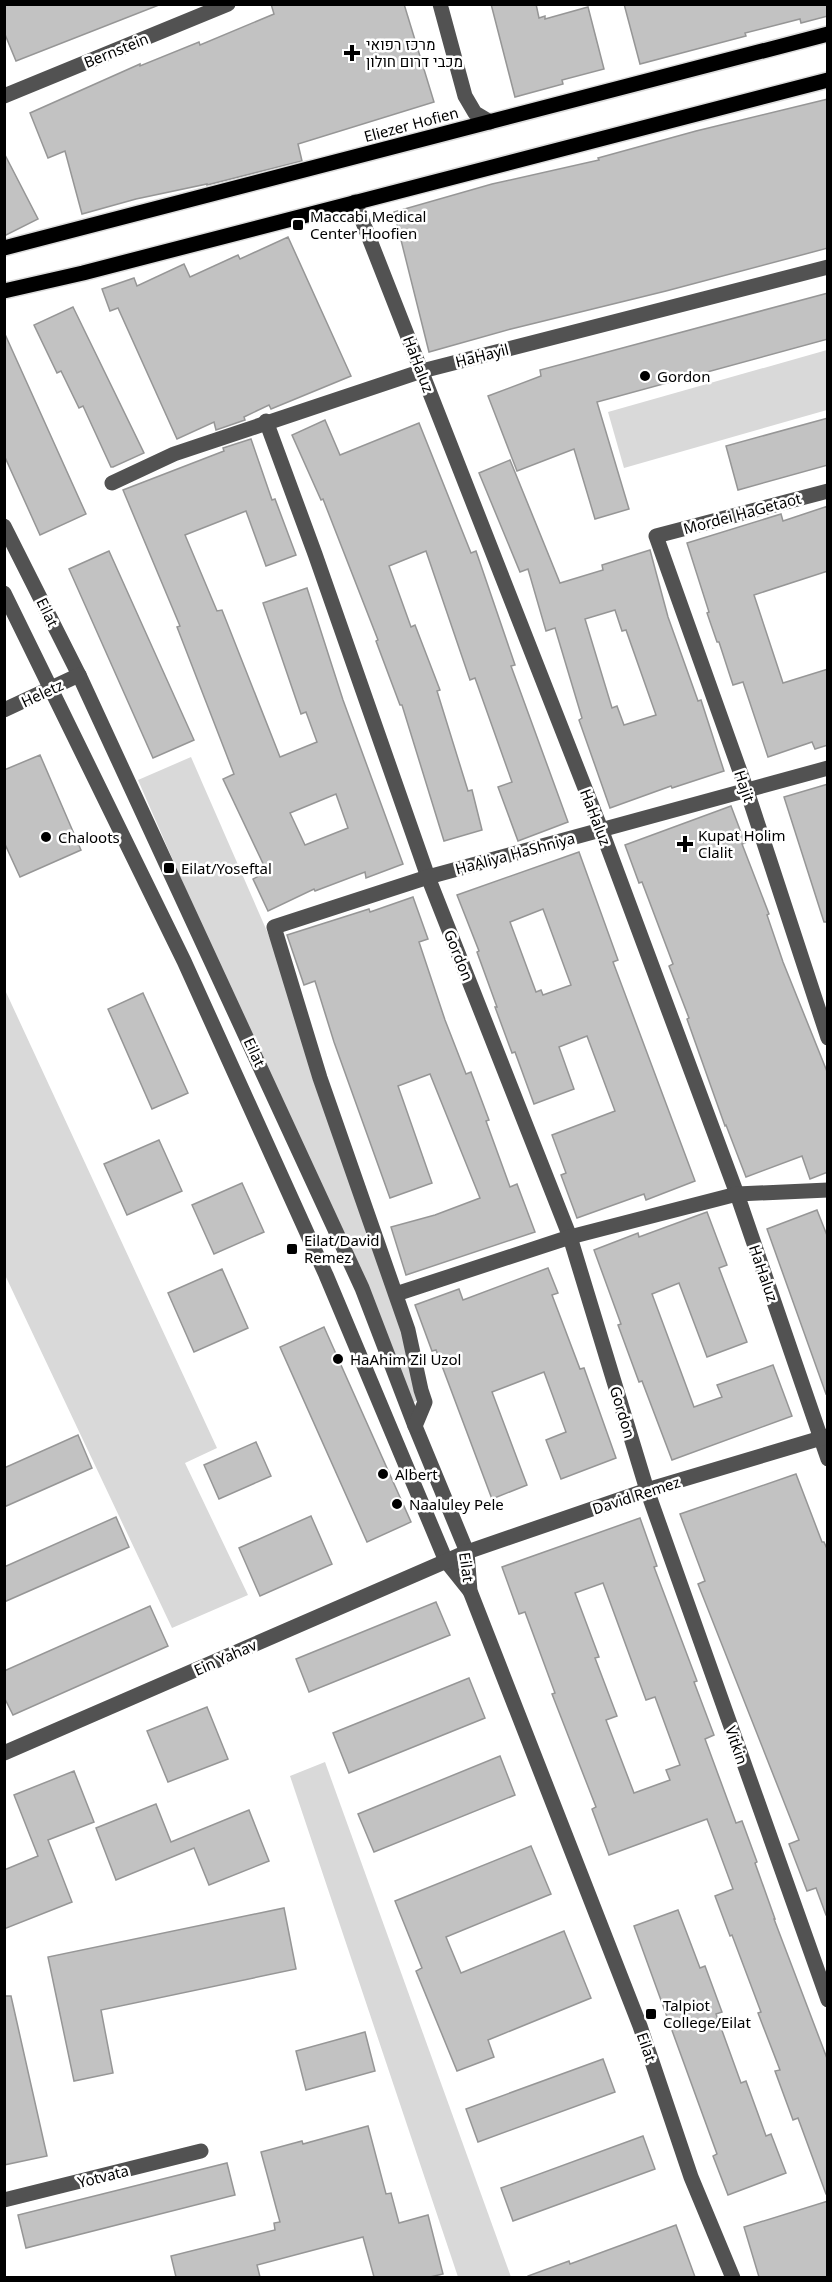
<svg xmlns="http://www.w3.org/2000/svg" width="832" height="2282" font-family="'Noto Sans',Heebo,sans-serif">
<style>
.green{fill:#d9d9d9}
.building{fill:#c2c2c2;stroke:#969696;stroke-width:1.5;fill-rule:evenodd}
.lines{fill:none;stroke-linecap:round;stroke-linejoin:round}
.major-casing{stroke:#dbdbdb;stroke-width:18}
.minor{stroke:#525252;stroke-width:15}
.major{stroke:#000;stroke-width:15}
.poi-dot{fill:#000;stroke:#fff;stroke-width:2}
.labels{text-anchor:middle;dominant-baseline:central;stroke-width:5;stroke-linejoin:round;paint-order:stroke}
.poi-label{font-size:15px;fill:#000;stroke:#fff;text-anchor:start}
.street-label{font-size:15px;fill:#000;stroke:#fff}
</style>
<rect width="100%" height="100%" fill="#fff"/>
<g class="green">
<path d="M827,350V410L624,468L608,412Z"/>
<path d="M191,757L280,961L404,1331L421,1399L410,1404L138,780Z"/>
<path d="M5,990L217,1448L185,1463L248,1595L172,1628L5,1275Z"/>
<path d="M325,1762L511,2277H458L290,1776Z"/>
</g>
<g class="building">
<path d="M4,4H159V5L16,61L4,32Z"/>
<path d="M271,4H404L434,102L298,144L302,161L207,185V184L136,199L82,214L65,151L48,158L30,113L140,64V66L199,42L200,45L274,14Z"/>
<path d="M491,4H536L539,18L545,16V19L588,7L604,69L562,80L563,84L515,97Z"/>
<path d="M624,4H828V16L801,23L800,19L745,33L746,36L640,64Z"/>
<path d="M828,99V248L666,291L511,329L429,352L394,212L492,184L599,160L598,158L696,131Z"/>
<path d="M4,153L38,219L4,236Z"/>
<path d="M288,237L351,376L271,409L269,405L244,417L245,420L216,430L214,422L177,439L118,308L110,311L102,289L134,278L137,286L184,264L190,277L238,255L240,259Z"/>
<path d="M828,293V339L597,402L629,509L595,519L574,449L517,471L488,396L541,376L540,370Z"/>
<path d="M73,307L144,453L113,467H111L83,406L79,408L61,371L57,373L34,325Z"/>
<path d="M4,332L86,514L40,535L4,455Z"/>
<path d="M828,418V465L738,490L726,446Z"/>
<path d="M325,420L340,455L419,423L471,553L476,551L515,665L511,666L568,822L518,841L498,787L512,782L475,678L470,680L426,551L389,566L411,627L415,625L440,690L437,691L468,791L472,790L482,830L444,841L402,705H400L376,641L378,640L323,499L321,500L292,435Z"/>
<path d="M251,439L272,500L275,499L296,555L266,566L246,511L185,535L217,611L222,610L280,757L317,742L306,712L301,714L263,603L307,588L343,700L403,864L366,878L365,872L315,891L314,889L268,911L253,879L267,872L223,779L234,774L177,627L180,626L123,490L224,451L223,448ZM336,794L348,828L305,845L290,813Z"/>
<path d="M510,460L560,583L603,570L602,565L650,550L668,617L698,701L701,700L724,771L672,788L671,786L610,808L579,720L582,718L555,628L546,631L528,569L520,572L479,473ZM615,610L622,631L626,630L656,715L624,725L617,706L612,708L585,619Z"/>
<path d="M828,506V571L754,595L783,683L828,669V745L815,749L812,742L768,757L743,682L733,685L719,642H717L707,613L709,612L687,543L781,514L783,521Z"/>
<path d="M109,551L194,740L153,758L69,569Z"/>
<path d="M40,755L81,850L20,877L4,842V770Z"/>
<path d="M828,784V922H824L784,797Z"/>
<path d="M731,806L745,843L742,844L769,914L767,915L783,962L828,1074V1172L810,1179L802,1156L746,1177L726,1125L725,1126L687,1019L689,1018L669,966L673,964L642,882L639,883L625,845Z"/>
<path d="M579,852L618,960L613,962L695,1181L646,1200L644,1194L577,1218L561,1175L566,1173L552,1135L615,1111L587,1036L559,1047L574,1089L534,1104L515,1052L512,1053L495,1007H497L477,952L479,951L457,895ZM543,909L571,985L543,995L541,990L536,992L510,922Z"/>
<path d="M413,897L428,939L419,942L445,1020L466,1074L471,1072L489,1120L486,1121L510,1187L517,1184L535,1232L406,1275L391,1227L435,1215L480,1198L430,1074L398,1086L432,1183L390,1198L334,1042L315,981L304,985L287,935L369,909L370,912Z"/>
<path d="M143,993L188,1093L152,1109L108,1009Z"/>
<path d="M159,1140L182,1191L127,1215L104,1164Z"/>
<path d="M242,1183L264,1232L214,1254L192,1205Z"/>
<path d="M817,1210L828,1238V1393L826,1394L767,1229Z"/>
<path d="M707,1212L727,1265L719,1268L747,1342L707,1357L679,1283L652,1294L694,1407L722,1397L717,1385L773,1365L792,1416L672,1460L642,1381L639,1382L618,1325L621,1324L594,1250L638,1233L639,1237Z"/>
<path d="M548,1268L558,1293L552,1295L580,1369L584,1368L616,1458L561,1479L546,1440L566,1432L544,1372L492,1392L527,1485L492,1499L436,1350L432,1351L415,1305L459,1289L463,1300Z"/>
<path d="M222,1269L248,1328L194,1352L168,1293Z"/>
<path d="M324,1327L411,1522L367,1542L280,1347Z"/>
<path d="M78,1435L92,1468L4,1507V1468Z"/>
<path d="M256,1442L271,1476L219,1499L204,1465Z"/>
<path d="M796,1474L822,1542H824L828,1551V1915H826L816,1888L807,1891L789,1844L799,1840L698,1584L705,1581L680,1514Z"/>
<path d="M311,1516L332,1564L260,1596L239,1548Z"/>
<path d="M116,1517L129,1547L4,1602V1567Z"/>
<path d="M640,1518L657,1566L654,1567L697,1681L694,1682L714,1735L705,1739L736,1823L742,1821L757,1862L755,1863L775,1919H774L828,2061V2194H826L798,2118L793,2120L775,2071L780,2070L758,2013L761,2012L732,1935L730,1936L715,1896L733,1889L707,1819L609,1855L592,1809L596,1807L552,1694L555,1693L525,1612L519,1614L502,1567ZM603,1583L646,1700L655,1697L680,1765L666,1770L670,1780L634,1793L606,1720L617,1716L595,1658L599,1657L575,1593Z"/>
<path d="M436,1602L450,1635L309,1692L296,1659Z"/>
<path d="M150,1606L168,1646L13,1715L4,1697V1671Z"/>
<path d="M469,1678L485,1718L349,1773L333,1733Z"/>
<path d="M207,1707L228,1759L168,1782L147,1731Z"/>
<path d="M500,1756L515,1795L374,1852L358,1814Z"/>
<path d="M74,1771L94,1822L48,1840L72,1902L4,1929V1870L38,1856L14,1795Z"/>
<path d="M156,1804L171,1842L249,1810L269,1861L209,1885L194,1848L116,1880L96,1828Z"/>
<path d="M531,1846L551,1894L446,1937L461,1973L564,1931L591,1998L488,2040L494,2057L457,2071L416,1971L422,1968L395,1901Z"/>
<path d="M284,1908L296,1969L101,2010L113,2073L74,2081L48,1957Z"/>
<path d="M678,1910L700,1968L705,1966L722,2012L716,2014L741,2083L746,2081L766,2136L771,2134L786,2173L728,2195L713,2156L717,2154L634,1926Z"/>
<path d="M4,1996H11L47,2156L4,2165Z"/>
<path d="M365,2032L375,2071L306,2090L296,2051Z"/>
<path d="M603,2059L615,2092L478,2142L466,2109Z"/>
<path d="M368,2126L386,2194L391,2193L399,2223L428,2215L443,2274L430,2277H374L363,2237L257,2265L260,2277H176L171,2256L275,2230L274,2223L280,2222L261,2152L302,2141L303,2144Z"/>
<path d="M643,2136L655,2169L513,2221L501,2188Z"/>
<path d="M227,2163L235,2195L26,2248L18,2215Z"/>
<path d="M828,2201V2277H759L744,2227Z"/>
<path d="M676,2225L695,2277H528V2276L569,2261L570,2264Z"/>
</g>
<g class="lines">
<g class="major-casing">
<g id="major">
<path d="M4,248L828,34"/>
<path d="M4,291L83,273L828,80"/>
</g>
</g>
<g class="minor">
<path d="M440,4L465,96L475,113L490,122"/>
<path d="M4,96L228,4"/>
<path d="M355,202L601,829L737,1194L828,1459"/>
<path d="M266,421L315,554L428,877L570,1237L647,1490L828,2000"/>
<path d="M112,483L174,454L422,371L828,267"/>
<path d="M828,491L656,536L747,791L828,1038"/>
<path d="M4,526L79,675L362,1288L415,1426L467,1552L470,1591L640,2026L691,2177L733,2278"/>
<path d="M4,593L184,961L326,1275L446,1561L470,1591"/>
<path d="M4,710L79,675"/>
<path d="M396,1294L570,1237L737,1194L828,1190"/>
<path d="M415,1426L425,1402L421,1390L408,1330L320,1078L274,927L428,877L828,768"/>
<path d="M4,1753L467,1552L647,1490L828,1436"/>
<path d="M4,2200L201,2151"/>
</g>
<use href="#major" class="major"/>
</g>
<g class="poi-dot">
<path d="M349 44h6v6h6v6h-6v6h-6v-6h-6v-6h6z"/>
<rect x="292" y="219" width="12" height="12" rx="3"/>
<circle cx="645" cy="376" r="6"/>
<circle cx="46" cy="837" r="6"/>
<path d="M682 835h6v6h6v6h-6v6h-6v-6h-6v-6h6z"/>
<rect x="163" y="862" width="12" height="12" rx="3"/>
<rect x="286" y="1243" width="12" height="12" rx="3"/>
<circle cx="338" cy="1359" r="6"/>
<circle cx="383" cy="1474" r="6"/>
<circle cx="397" cy="1504" r="6"/>
<rect x="645" y="2008" width="12" height="12" rx="3"/>
</g>
<g class="labels">
<g class="poi-label">
<text x="366" y="44">מרכז רפואי<tspan x="366" dy="17">מכבי דרום חולון</tspan></text>
<text x="310" y="216">Maccabi Medical<tspan x="310" dy="17">Center Hoofien</tspan></text>
<text x="657" y="376">Gordon</text>
<text x="698" y="835">Kupat Holim<tspan x="698" dy="17">Clalit</tspan></text>
<text x="58" y="837">Chaloots</text>
<text x="181" y="868">Eilat/Yoseftal</text>
<text x="304" y="1240">Eilat/David<tspan x="304" dy="17">Remez</tspan></text>
<text x="350" y="1359">HaAhim Zil Uzol</text>
<text x="395" y="1474">Albert</text>
<text x="409" y="1504">Naaluley Pele</text>
<text x="663" y="2005">Talpiot<tspan x="663" dy="17">College/Eilat</tspan></text>
</g>
<g class="street-label">
<text transform="translate(116 50) rotate(-22)">Bernstein</text>
<text transform="translate(411 124) rotate(-15)">Eliezer Hofien</text>
<text transform="translate(482 355) rotate(-14)">HaHayil</text>
<text transform="translate(419 364) rotate(69)">HaHaluz</text>
<text transform="translate(742 513) rotate(-15)">Mordei HaGetaot</text>
<text transform="translate(48 612) rotate(64)">Eilat</text>
<text transform="translate(42 693) rotate(-25)">Heletz</text>
<text transform="translate(745 786) rotate(71)">Hajit</text>
<text transform="translate(596 817) rotate(69)">HaHaluz</text>
<text transform="translate(515 853) rotate(-15)">HaAliya HaShniya</text>
<text transform="translate(459 955) rotate(68)">Gordon</text>
<text transform="translate(255 1052) rotate(65)">Eilat</text>
<text transform="translate(764 1273) rotate(71)">HaHaluz</text>
<text transform="translate(623 1412) rotate(73)">Gordon</text>
<text transform="translate(636 1495) rotate(-18)">David Remez</text>
<text transform="translate(467 1567) rotate(82)">Eilat</text>
<text transform="translate(225 1657) rotate(-24)">Ein Yahav</text>
<text transform="translate(737 1745) rotate(71)">Vitkin</text>
<text transform="translate(647 2047) rotate(71)">Eilat</text>
<text transform="translate(103 2176) rotate(-14)">Yotvata</text>
</g>
</g>
<rect width="832" height="2282" fill="none" stroke="#000000" stroke-width="12"/>
</svg>
